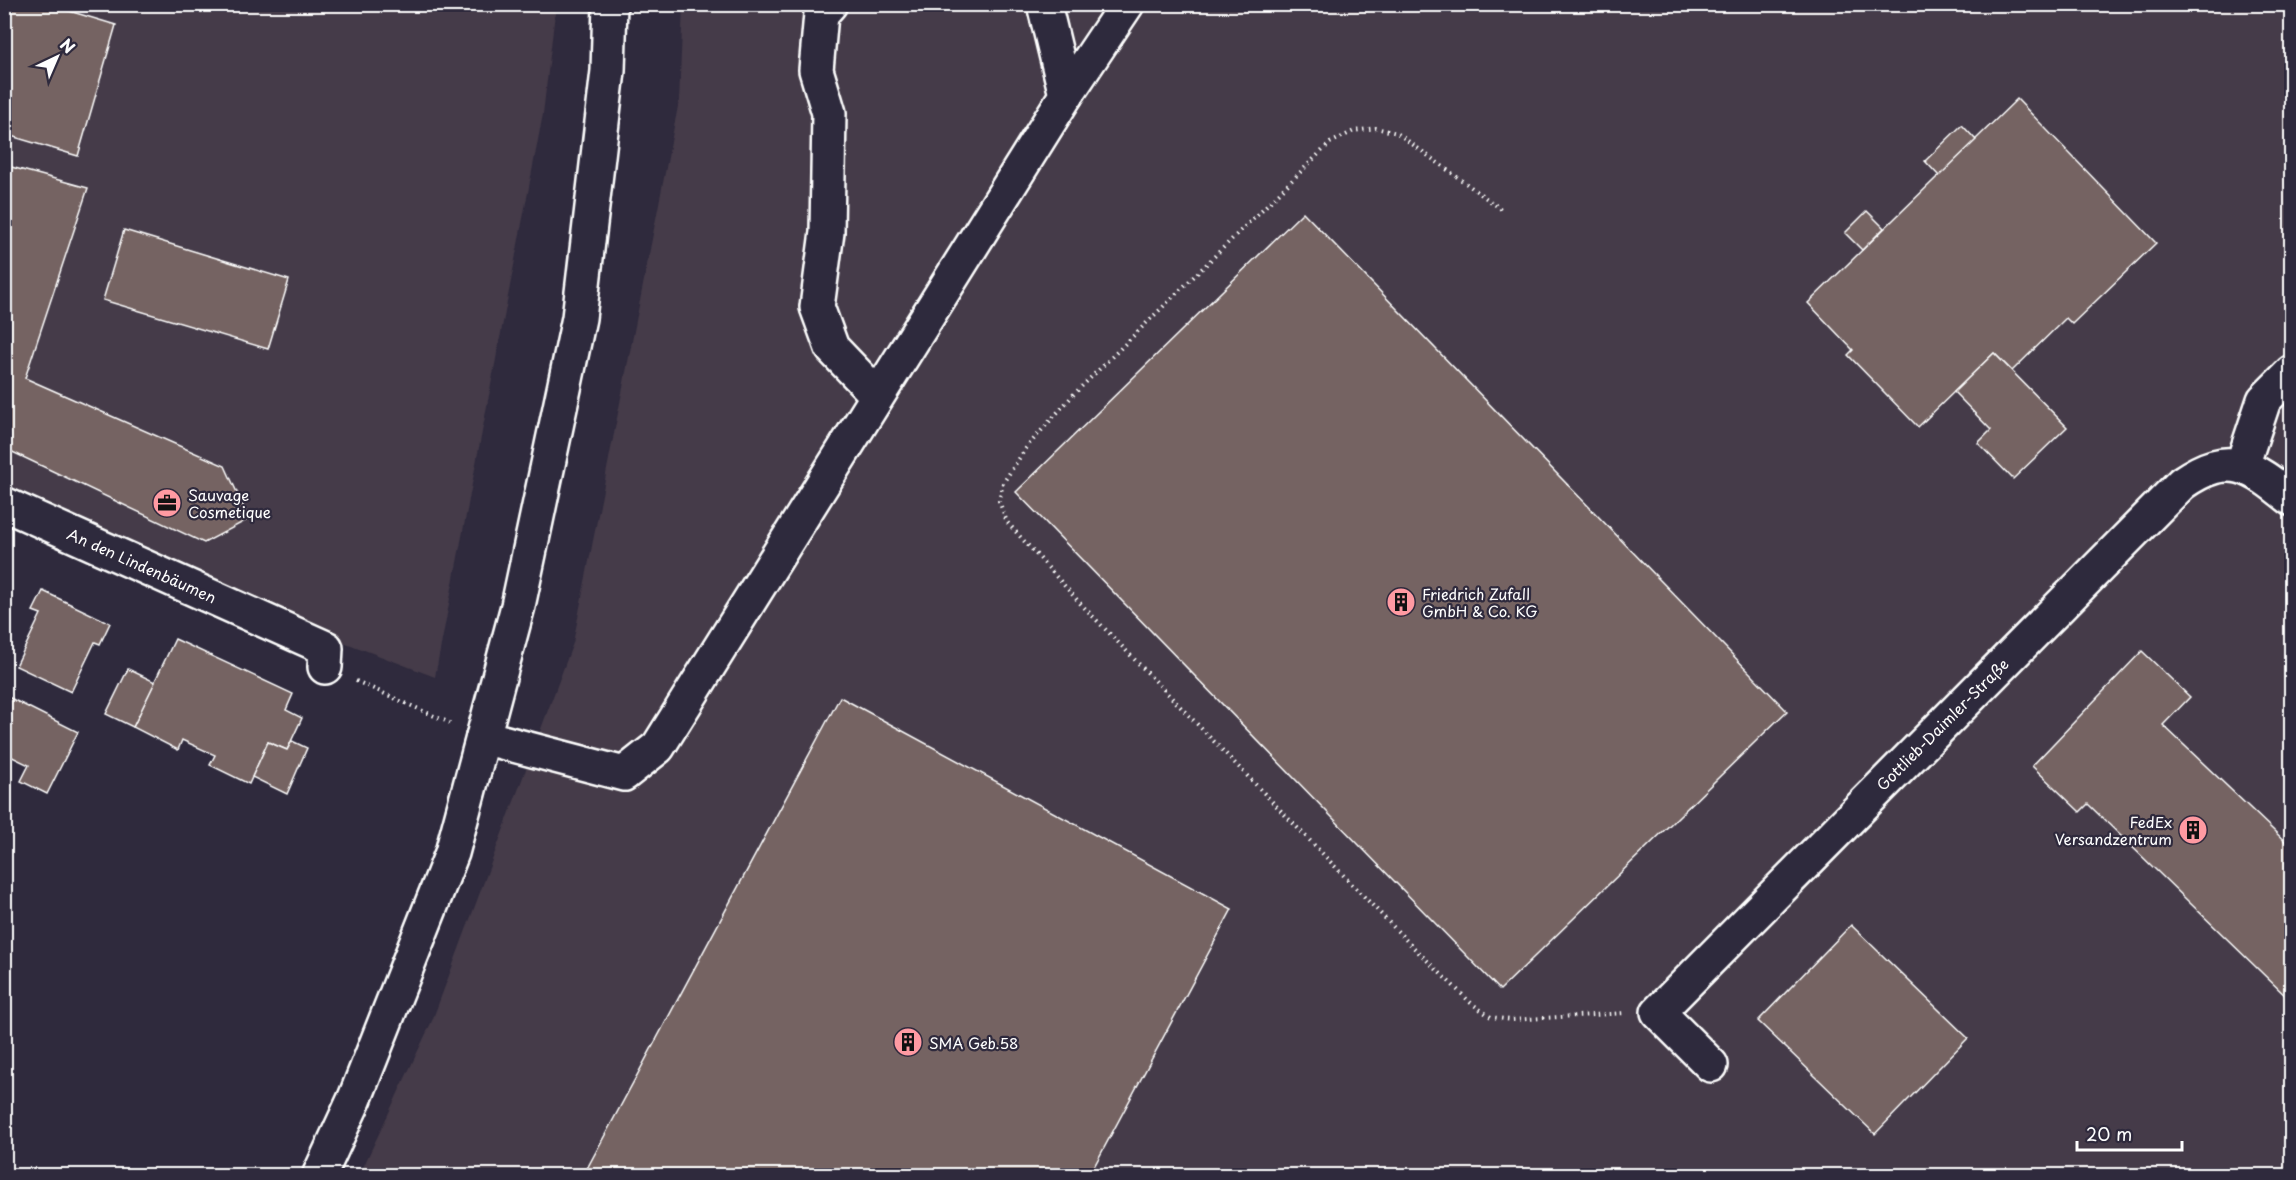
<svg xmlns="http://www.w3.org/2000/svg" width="2296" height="1180" font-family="'Playpen Sans',sans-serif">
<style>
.built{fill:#443b48}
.building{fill:#756362;stroke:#fff;stroke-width:1.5}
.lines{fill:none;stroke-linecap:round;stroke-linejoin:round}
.minor-casing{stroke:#fff;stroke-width:38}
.major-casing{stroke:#fff;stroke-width:38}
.path{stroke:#fff;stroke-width:4;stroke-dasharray:1.5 4.5;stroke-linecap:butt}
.minor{stroke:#2f2a3d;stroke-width:33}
.major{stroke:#2f2a3d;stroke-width:33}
.labels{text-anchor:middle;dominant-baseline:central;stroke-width:4.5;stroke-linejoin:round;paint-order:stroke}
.poi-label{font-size:15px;fill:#fff;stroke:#2f2a3d;text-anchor:start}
.street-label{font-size:15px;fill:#fff;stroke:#2f2a3d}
</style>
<rect width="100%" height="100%" fill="#2f2a3d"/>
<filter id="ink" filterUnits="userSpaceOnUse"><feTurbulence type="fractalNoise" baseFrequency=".0167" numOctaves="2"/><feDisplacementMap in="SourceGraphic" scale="12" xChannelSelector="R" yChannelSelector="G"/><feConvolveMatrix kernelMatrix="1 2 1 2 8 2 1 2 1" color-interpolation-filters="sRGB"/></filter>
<g filter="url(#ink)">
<g class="built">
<path d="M5,5H556L543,114L435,677L149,568L5,504Z"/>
<path d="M683,5H2291V1175L359,1176L432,1021L573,643L679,101Z"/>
</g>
<g class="building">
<path d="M4,4H46L116,25L78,156L4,134Z"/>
<path d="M2017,99L2156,243L2072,324L2066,318L2012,371L1994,353L1918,427L1848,355L1853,350L1808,303Z"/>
<path d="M1962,125L1976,140L1939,176L1925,161Z"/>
<path d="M4,165L88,188L25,378L225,466L249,519L204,543L4,448Z"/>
<path d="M1867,211L1884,228L1862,250L1845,233Z"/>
<path d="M1303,212L1787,711L1500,990L1016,492Z"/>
<path d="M124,230L289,280L268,349L103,300Z"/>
<path d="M1994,353L2067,427L2013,479L1978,443L1991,430L1954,392Z"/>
<path d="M43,591L110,623L100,644L95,642L71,692L16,666L41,614L33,611Z"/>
<path d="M175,639L293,694L286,710L302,718L287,750L268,742L249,784L210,765L215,755L182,740L178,750L133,727Z"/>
<path d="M2142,651L2190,697L2163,725L2292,848V1002L2088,804L2080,812L2032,766Z"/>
<path d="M128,669L155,682L133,727L106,714Z"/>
<path d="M4,695L78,732L47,794L21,781L29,765L4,753Z"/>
<path d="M840,697L1232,909L1089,1176H583Z"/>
<path d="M292,741L307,748L287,794L252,777L268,742L287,750Z"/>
<path d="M1851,925L1968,1038L1875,1134L1758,1021Z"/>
</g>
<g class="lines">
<g class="minor-casing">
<g id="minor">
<path d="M830,4L821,14L816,70L829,113L827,232L817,307L832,348L876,394"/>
<path d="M1066,95L1127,4"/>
<path d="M2242,466L2264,400L2292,372"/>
<path d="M4,504L326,648L325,667"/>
<path d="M483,737L624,774L658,747L1066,95L1044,4"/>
<path d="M1711,1065L1658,1012L2182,483C2230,450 2251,466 2292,499"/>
</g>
</g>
<g class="major-casing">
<path id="major" d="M319,1176L355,1098L452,853L518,606L579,318L608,71L610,4"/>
</g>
<g class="path">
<path d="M1501,209L1397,133L1376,128L1354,131L1330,143L1073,395L1026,448L1003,483L999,501L1007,522L1080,603L1408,942L1471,1003L1491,1017L1511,1020L1626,1013"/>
<path d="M356,681L450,723"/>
</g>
<use href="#minor" class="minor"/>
<use href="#major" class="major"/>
</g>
</g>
<defs>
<g id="office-disc" transform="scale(1.5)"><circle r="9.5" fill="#ff9aa2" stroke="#2f2a3d"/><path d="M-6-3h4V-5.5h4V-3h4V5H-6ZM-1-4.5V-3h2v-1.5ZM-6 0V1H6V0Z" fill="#111"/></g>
<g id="building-disc" transform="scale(1.5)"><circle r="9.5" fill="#ff9aa2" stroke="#2f2a3d"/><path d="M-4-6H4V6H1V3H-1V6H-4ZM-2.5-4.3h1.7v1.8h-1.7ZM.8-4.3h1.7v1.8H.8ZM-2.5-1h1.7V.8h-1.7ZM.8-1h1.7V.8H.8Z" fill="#111"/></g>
</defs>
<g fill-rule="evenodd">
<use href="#office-disc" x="167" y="503"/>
<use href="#building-disc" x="1401" y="602"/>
<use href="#building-disc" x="2193" y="830"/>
<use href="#building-disc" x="908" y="1042"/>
</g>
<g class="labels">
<g class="poi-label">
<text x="188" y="494">Sauvage<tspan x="188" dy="17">Cosmetique</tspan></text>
<text x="1422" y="593">Friedrich Zufall<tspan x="1422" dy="17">GmbH &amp; Co. KG</tspan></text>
<text x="2172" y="821" text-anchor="end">FedEx<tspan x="2172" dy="17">Versandzentrum</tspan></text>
<text x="929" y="1042">SMA Geb.58</text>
</g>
<g class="street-label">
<text transform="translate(142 565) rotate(24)">An den Lindenbäumen</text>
<text transform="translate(1942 724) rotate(-45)">Gottlieb-Daimler-Straße</text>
</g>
</g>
<rect width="2296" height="1180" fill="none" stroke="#2f2a3d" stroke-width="24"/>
<rect x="12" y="12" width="2272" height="1156" fill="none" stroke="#fff" stroke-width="2" filter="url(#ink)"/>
<g transform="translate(57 57) rotate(44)" stroke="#2f2a3d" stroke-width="4.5" paint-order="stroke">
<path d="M0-4.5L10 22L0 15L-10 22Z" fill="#ffffff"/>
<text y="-9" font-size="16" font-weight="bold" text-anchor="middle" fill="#ffffff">N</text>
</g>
<path d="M2077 1141v9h105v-9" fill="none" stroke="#ffffff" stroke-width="3"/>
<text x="2086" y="1141" font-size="18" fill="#ffffff" stroke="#2f2a3d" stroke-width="4.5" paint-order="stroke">20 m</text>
</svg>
